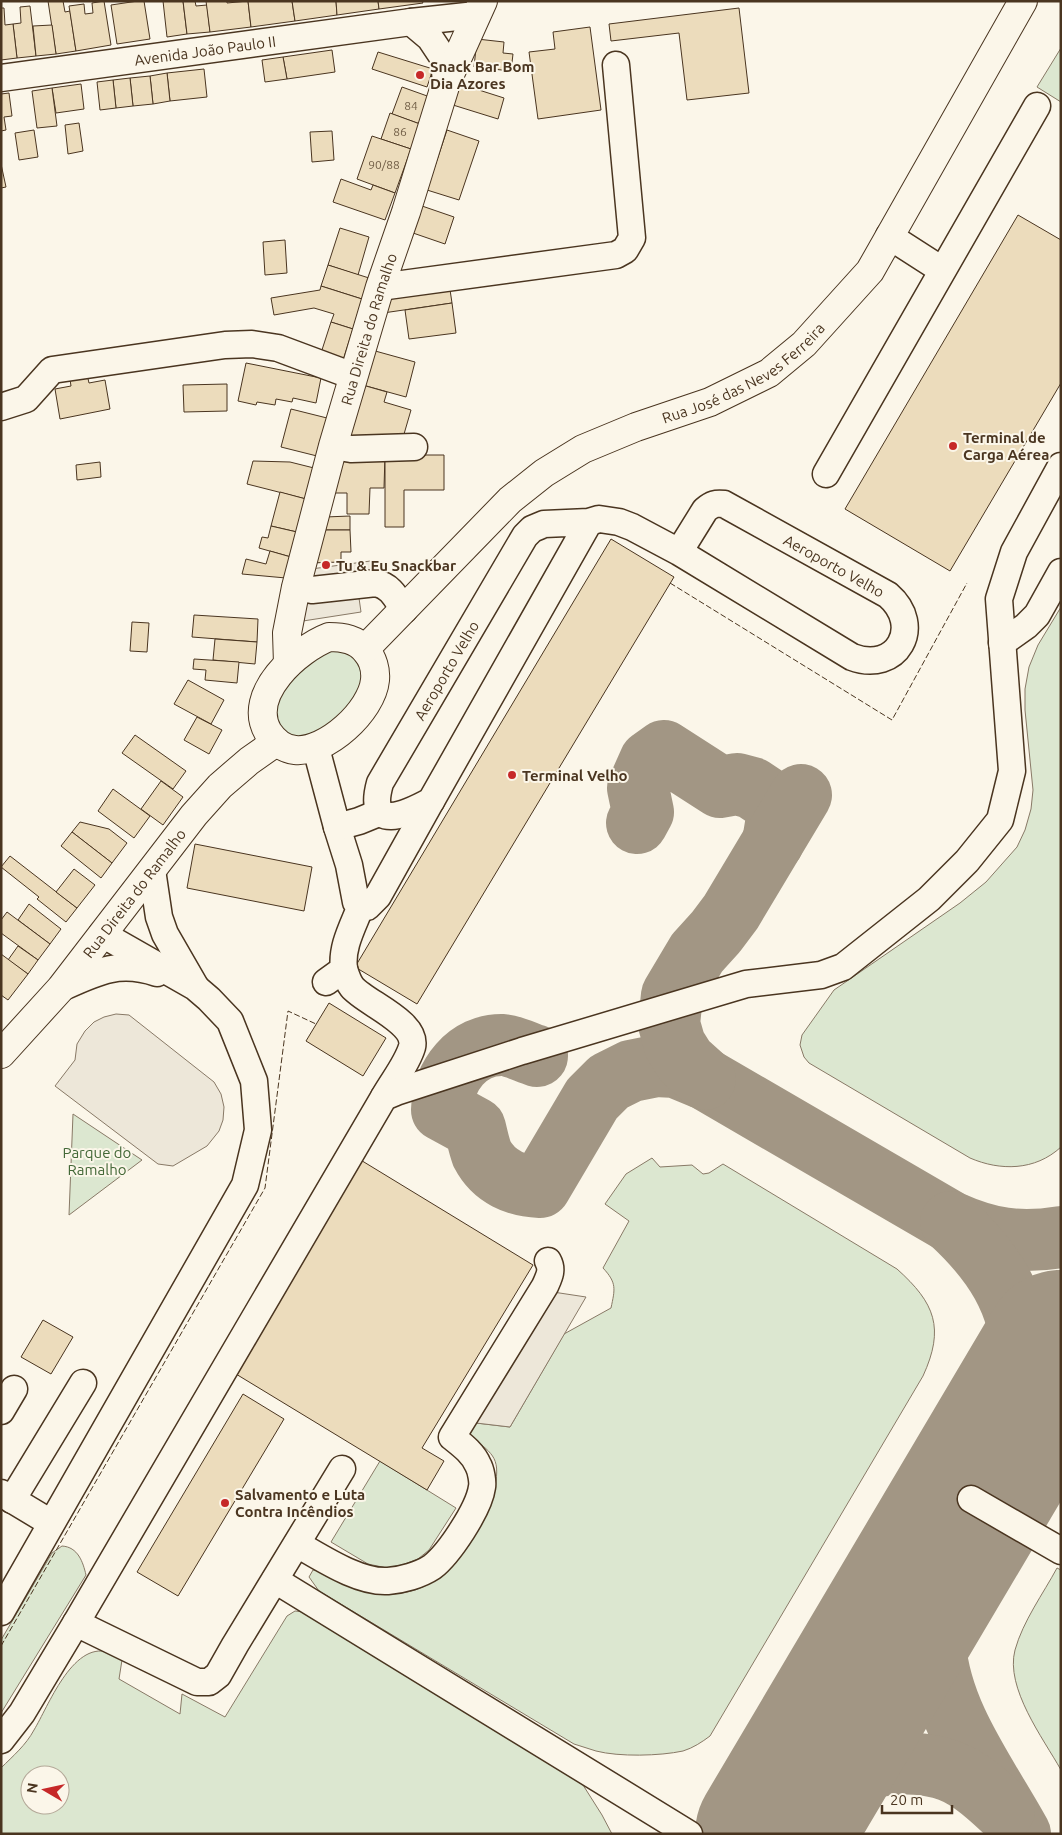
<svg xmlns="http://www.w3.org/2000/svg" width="1062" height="1835" font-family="Ubuntu,sans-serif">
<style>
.green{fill:#dce7d0;stroke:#887966;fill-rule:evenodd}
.parking{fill:#ede7d9;stroke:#887966}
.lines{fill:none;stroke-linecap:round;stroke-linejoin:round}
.taxiway{stroke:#a29684;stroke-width:62}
.runway{stroke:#a29684;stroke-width:156}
.building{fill:#ecdcbc;stroke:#4a3520}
.minor-casing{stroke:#4a3520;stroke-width:29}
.major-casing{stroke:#4a3520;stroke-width:30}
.minor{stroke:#fbf6e9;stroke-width:26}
.major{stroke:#fbf6e9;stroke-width:28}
.fence{stroke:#4a3520;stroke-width:1;stroke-dasharray:6 2.5;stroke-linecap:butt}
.poi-dot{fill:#c62828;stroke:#fbf6e9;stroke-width:2}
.labels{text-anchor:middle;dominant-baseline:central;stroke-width:4;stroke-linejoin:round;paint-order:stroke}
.number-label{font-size:12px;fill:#725f47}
.street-label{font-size:15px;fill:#4a3520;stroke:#fbf6e9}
.poi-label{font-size:15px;font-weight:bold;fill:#4a3520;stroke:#fbf6e9;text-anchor:start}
.park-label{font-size:15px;fill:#436837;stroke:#fbf6e9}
</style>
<rect width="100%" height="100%" fill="#fbf6e9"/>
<g class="green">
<path d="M1061,48V102L1037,87Z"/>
<path d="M1061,607V1147C1035,1171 1000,1171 970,1158L809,1063L804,1057L800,1045L802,1035L834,990L960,903L986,882L1017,847L1025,830L1031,809L1033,790L1025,710V689L1029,667L1038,645Z"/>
<path d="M331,649C337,650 346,650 350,653C385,676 337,726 312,736C309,738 301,738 297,738C291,738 285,732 280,729L274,706L277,699L297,672Z"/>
<path d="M73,1114L142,1160L69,1215Z"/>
<path d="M652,1158L660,1167L692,1165L703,1174L709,1173L723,1164L897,1269C935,1303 945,1328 923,1376L710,1736C702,1742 693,1748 683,1751C660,1756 619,1757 596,1751C589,1749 581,1746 574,1744L319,1591L309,1577L313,1570C319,1571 326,1572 332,1574C342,1577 350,1585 360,1588C388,1598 413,1595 437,1579L495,1487C501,1455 491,1454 469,1434L476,1423L510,1427L564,1334L611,1308C615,1289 617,1283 603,1268L629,1221L605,1204L626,1174Z"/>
<path d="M380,1461L456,1508L429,1550L418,1559L402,1565L387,1568L368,1564L331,1542Z"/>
<path d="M62,1546C78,1547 83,1562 86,1575L1,1713V1640L52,1553Z"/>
<path d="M1057,1568L1061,1570V1770C1043,1738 1005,1688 1015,1650C1023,1621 1043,1594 1057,1568Z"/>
<path d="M295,1611L304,1612L563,1769L583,1785L602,1815L612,1834H1V1768C13,1756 26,1745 34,1730C48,1707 72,1642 108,1652C112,1654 117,1657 122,1660L119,1679L180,1714L182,1694L225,1717L287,1616ZM30,1775H60V1805H30Z"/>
</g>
<g class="parking">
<path d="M378,560L380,574L358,591L361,612L303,621L311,569Z"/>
<path d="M116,1014L129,1015L214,1082L221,1094L224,1107L223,1120L219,1131L207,1146L173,1166L158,1164L55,1086L75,1060L77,1044L85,1031L94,1022L104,1017Z"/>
<path d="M553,1292L586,1297L510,1427L476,1423Z"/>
</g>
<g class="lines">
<g class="taxiway">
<path d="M637,823L643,812L638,788L650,761L664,751L720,787L737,784L752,788L773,802L777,818L773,842"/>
<path d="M537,1056C527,1053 514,1046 503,1045C467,1044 443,1076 442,1110L475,1128C477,1136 479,1146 482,1154C494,1177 516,1186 540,1187L592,1099L609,1082L631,1071L656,1066L676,1067L705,1079L951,1222C989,1239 1019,1244 1061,1237"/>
<path d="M705,1079L685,1061L675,1045L669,1024L672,995L697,953L716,932L731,912L801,795"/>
<path d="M951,1222C993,1261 1021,1302 1023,1361C1024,1386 1015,1412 1009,1436"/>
<path d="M962,1515C947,1556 932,1600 935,1644C940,1714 987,1774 1020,1834"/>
<path d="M777,1834C789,1820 800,1805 813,1794C843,1767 902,1757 941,1768C965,1774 986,1793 1004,1810"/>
</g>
<path class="runway" d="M773,1834L1061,1348"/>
</g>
<g class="building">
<path d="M48,1H63L65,12L70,11L76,51L56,54Z"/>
<path d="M104,1L111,45L76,51L69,6L84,4L85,14L93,13L92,3Z"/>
<path d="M138,1H144L150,39L117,44L111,5Z"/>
<path d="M163,1H183L187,34L167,37Z"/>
<path d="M183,1H195L196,6L207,5L210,32L187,34Z"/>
<path d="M206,1H227V3L248,1L251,27L210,32Z"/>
<path d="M248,1H292L295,21L251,27Z"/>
<path d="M292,1H336L337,15L295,21Z"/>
<path d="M336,1H378L379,9L337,15Z"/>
<path d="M378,1H422L423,3L379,9Z"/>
<path d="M30,6L36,56L17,58L13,24L21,23L20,7Z"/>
<path d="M1,8H4L5,25L13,24L17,58L1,60Z"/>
<path d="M739,8L749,93L687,100L679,33L611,41L609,24Z"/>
<path d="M52,25L56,54L36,56L33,26Z"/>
<path d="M590,27L601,110L538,119L529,52L555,49L553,32Z"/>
<path d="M477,39L504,42L503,53L513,54L511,71L474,67Z"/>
<path d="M332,50L335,72L287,79L283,57Z"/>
<path d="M378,52L433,69L427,87L372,69Z"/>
<path d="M283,57L287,79L265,82L262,60Z"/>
<path d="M204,69L207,97L170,101L167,73Z"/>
<path d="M167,73L170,101L153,104L150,76Z"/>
<path d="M150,76L153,104L133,106L130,78Z"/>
<path d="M130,78L133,106L116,108L113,80Z"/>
<path d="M113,80L116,108L100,110L97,82Z"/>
<path d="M81,84L84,109L56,113L52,88Z"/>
<path d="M460,84L504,98L498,119L453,105Z"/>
<path d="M402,87L430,97L420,124L392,114Z"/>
<path d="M52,88L57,126L37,128L32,91Z"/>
<path d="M9,93L12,116L4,117L6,130L1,131V94Z"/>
<path d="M390,113L420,124L411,149L381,139Z"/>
<path d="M79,123L83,151L68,154L65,125Z"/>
<path d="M34,130L38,157L19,160L15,133Z"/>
<path d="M447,130L479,141L459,200L427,190Z"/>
<path d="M332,131L334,160L312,162L310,132Z"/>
<path d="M372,136L411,149L395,193L357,179Z"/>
<path d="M1,164L6,187L1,188Z"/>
<path d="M341,179L371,190L373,185L395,193L385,220L333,202Z"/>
<path d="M422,206L454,217L445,244L413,233Z"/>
<path d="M1018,215L1061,240V383L950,571L845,509Z"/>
<path d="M340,228L369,237L358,275L328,265Z"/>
<path d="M285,240L287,273L265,275L263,242Z"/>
<path d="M328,265L369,278L362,299L321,286Z"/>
<path d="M449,283L452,303L383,313L385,297Z"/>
<path d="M321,286L362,299L353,329L331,322L334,314L314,308L274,315L271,298L320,290Z"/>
<path d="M452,303L456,333L409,339L405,310Z"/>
<path d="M331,322L353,329L343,360L321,353Z"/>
<path d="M368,349L415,362L406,397L359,384Z"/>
<path d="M246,363L321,378L316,403L293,398L292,402L276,399L275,405L257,402L256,405L238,401Z"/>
<path d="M86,370L89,383L105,380L110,409L60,419L55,389L71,386L69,373Z"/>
<path d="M227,384V411L184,412L183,385Z"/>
<path d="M359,384L387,392L384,402L411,410L402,441L342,442Z"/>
<path d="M291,409L327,418L317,456L281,447Z"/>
<path d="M339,455H385L384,488H370L369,514H347V493H331Z"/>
<path d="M385,455H444V490H404V527H385Z"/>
<path d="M253,461L290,462L314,468L306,499L247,484Z"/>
<path d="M100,462L101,477L77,480L76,465Z"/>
<path d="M280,492L306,499L297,532L271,526Z"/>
<path d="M350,516V530H320L325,517Z"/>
<path d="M271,526L297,532L291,557L259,548L262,537L268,538Z"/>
<path d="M320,530H350L351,552H341V562L309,563Z"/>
<path d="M611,539L674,577L417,1004L355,967Z"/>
<path d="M270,551L291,557L286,578L242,574L246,559L266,564Z"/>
<path d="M194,615L258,619L257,642L192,637Z"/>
<path d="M132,622L149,623L147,652L130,651Z"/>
<path d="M215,639L257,642L255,664L213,660Z"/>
<path d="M194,659L239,662L237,683L205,680L206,670L193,669Z"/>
<path d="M188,680L224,700L211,724L174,704Z"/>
<path d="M197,717L222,730L209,754L184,740Z"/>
<path d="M135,735L186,771L173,789L122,753Z"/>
<path d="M161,781L183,797L163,825L141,809Z"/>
<path d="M113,789L150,816L134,838L98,811Z"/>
<path d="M80,822L109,829L127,843L112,863L72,832Z"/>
<path d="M72,832L112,863L101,878L61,846Z"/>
<path d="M195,844L312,867L304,911L187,888Z"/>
<path d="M10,856L77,908L66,922L37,899L39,897L1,867Z"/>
<path d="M74,869L95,885L77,908L56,892Z"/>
<path d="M29,904L61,929L50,944L18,920Z"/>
<path d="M7,912L50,944L38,960L1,933V920Z"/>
<path d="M18,946L38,960L28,974L8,960Z"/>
<path d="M1,954L28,974L8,1000L1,995Z"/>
<path d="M329,1003L386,1038L363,1076L306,1041Z"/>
<path d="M359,1159L533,1265L422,1448L444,1461L427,1490L231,1371Z"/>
<path d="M43,1320L73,1337L51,1374L21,1357Z"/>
<path d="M243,1394L284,1419L178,1596L137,1572Z"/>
</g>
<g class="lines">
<g class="minor-casing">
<g id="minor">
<path d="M411,22L430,38L444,59L446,83"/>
<path id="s1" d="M1,78L411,22L476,15"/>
<path d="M889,236L942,270"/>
<path d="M380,287L616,255L625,250L632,238L616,65"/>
<path d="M1,407L26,399L52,370L225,345L252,344L278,348L353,376"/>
<path d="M333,446L351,449L414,447"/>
<path d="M826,474L1037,106"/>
<path id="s2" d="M589,522L431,801C407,814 366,834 380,783L525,536L532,529L544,524L589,522L599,519L619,522L632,527L679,552L852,657C897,674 924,626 888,595L724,504C716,503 712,504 705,510L679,552"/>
<path d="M296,587L312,590L376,583C391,586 396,598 404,610"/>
<path d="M1002,643L1026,626L1037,615L1061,572"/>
<path d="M316,748L337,827L349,865L356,902L360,908C352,928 341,948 344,969L326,982"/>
<path d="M337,827L359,821L381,812"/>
<path d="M152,870L159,917L165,934L195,986"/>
<path d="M360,908L367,907L378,896L431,801"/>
<path d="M344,969C346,975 348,982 352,987C365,1003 418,1022 412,1047C407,1064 393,1081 384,1097"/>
<path d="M61,988C96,972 119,960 157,973"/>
<path d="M1,1411L14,1389"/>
<path d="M1,1493L51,1523"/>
<path d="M971,1499L1061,1551"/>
<path d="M12,1500L83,1383"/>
<path d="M297,1544C322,1558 359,1583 388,1581C402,1580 420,1575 432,1567C449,1554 479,1509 482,1487C483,1482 481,1470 478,1465C473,1453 462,1445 452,1437L545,1286C549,1277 553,1270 548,1261"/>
<path d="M275,1580L689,1834"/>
<path d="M1,1612L245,1185L258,1130L254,1081L230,1021L209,999L195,987L102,934"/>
<path d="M76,1623L384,1097L396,1092L522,1051L746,984L821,975L843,967L929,899L967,861L1000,820L1012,771L999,599L1014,552L1061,466"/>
<path d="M1,1740L22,1713L76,1623L197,1682H209L218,1675L235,1645L342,1469"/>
</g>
</g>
<g class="major-casing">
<g id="major">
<path d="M329,637C343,637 357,639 366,651C373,659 376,670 375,680C372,711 326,753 295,750C284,749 274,741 268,732C246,694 298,649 329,637Z"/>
<path id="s3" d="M365,649L510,500L544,473L583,449L636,427L710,402L769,373L804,344L870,271L1023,1"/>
<path id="s4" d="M288,664L287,633L296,587L333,446L380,287L406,212L446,83L483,1"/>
<path id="s5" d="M1,1054L61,988L194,815L220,786L249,761L276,742"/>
</g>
</g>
<use href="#minor" class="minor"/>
<use href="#major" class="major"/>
<g class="fence">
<path d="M670,583L892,720L967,583"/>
<path d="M1,1646L265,1188L288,1011L316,1024L317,1023"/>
</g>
</g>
<g class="poi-dot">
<circle cx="420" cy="75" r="5"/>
<circle cx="953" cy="446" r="5"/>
<circle cx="326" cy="565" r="5"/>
<circle cx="512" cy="775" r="5"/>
<circle cx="225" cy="1503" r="5"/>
</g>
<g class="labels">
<g class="number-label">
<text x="411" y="105">84</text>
<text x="400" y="131">86</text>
<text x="384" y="164">90/88</text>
</g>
<g class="street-label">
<text stroke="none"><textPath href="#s1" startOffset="206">Avenida João Paulo II</textPath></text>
<text stroke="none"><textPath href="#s4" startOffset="346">Rua Direita do Ramalho</textPath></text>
<text stroke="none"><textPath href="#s3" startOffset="476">Rua José das Neves Ferreira</textPath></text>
<text transform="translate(834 566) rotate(29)">Aeroporto Velho</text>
<text stroke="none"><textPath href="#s2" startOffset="536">Aeroporto Velho</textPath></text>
<text stroke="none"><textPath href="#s5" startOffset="209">Rua Direita do Ramalho</textPath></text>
</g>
<g class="poi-label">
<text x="430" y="66">Snack Bar Bom<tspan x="430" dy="17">Dia Azores</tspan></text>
<text x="963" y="437">Terminal de<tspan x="963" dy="17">Carga Aérea</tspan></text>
<text x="336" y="565">Tu &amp; Eu Snackbar</text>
<text x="522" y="775">Terminal Velho</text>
<text x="235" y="1494">Salvamento e Luta<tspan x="235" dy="17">Contra Incêndios</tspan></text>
</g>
<g class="park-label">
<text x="97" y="1152">Parque do<tspan x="97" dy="17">Ramalho</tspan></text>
</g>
</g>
<rect width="1062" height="1835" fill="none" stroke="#4a3520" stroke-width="5"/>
<g transform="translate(45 1790) rotate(279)"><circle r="24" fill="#fbf6e9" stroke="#b4a999"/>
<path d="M0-4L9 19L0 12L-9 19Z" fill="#c62828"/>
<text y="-8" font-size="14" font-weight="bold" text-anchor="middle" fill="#4a3520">N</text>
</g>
<path d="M882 1805v8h70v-8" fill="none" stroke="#4a3520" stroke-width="2.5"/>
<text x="890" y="1805" font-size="15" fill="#4a3520" stroke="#fbf6e9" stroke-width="4" paint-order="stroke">20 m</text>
</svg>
